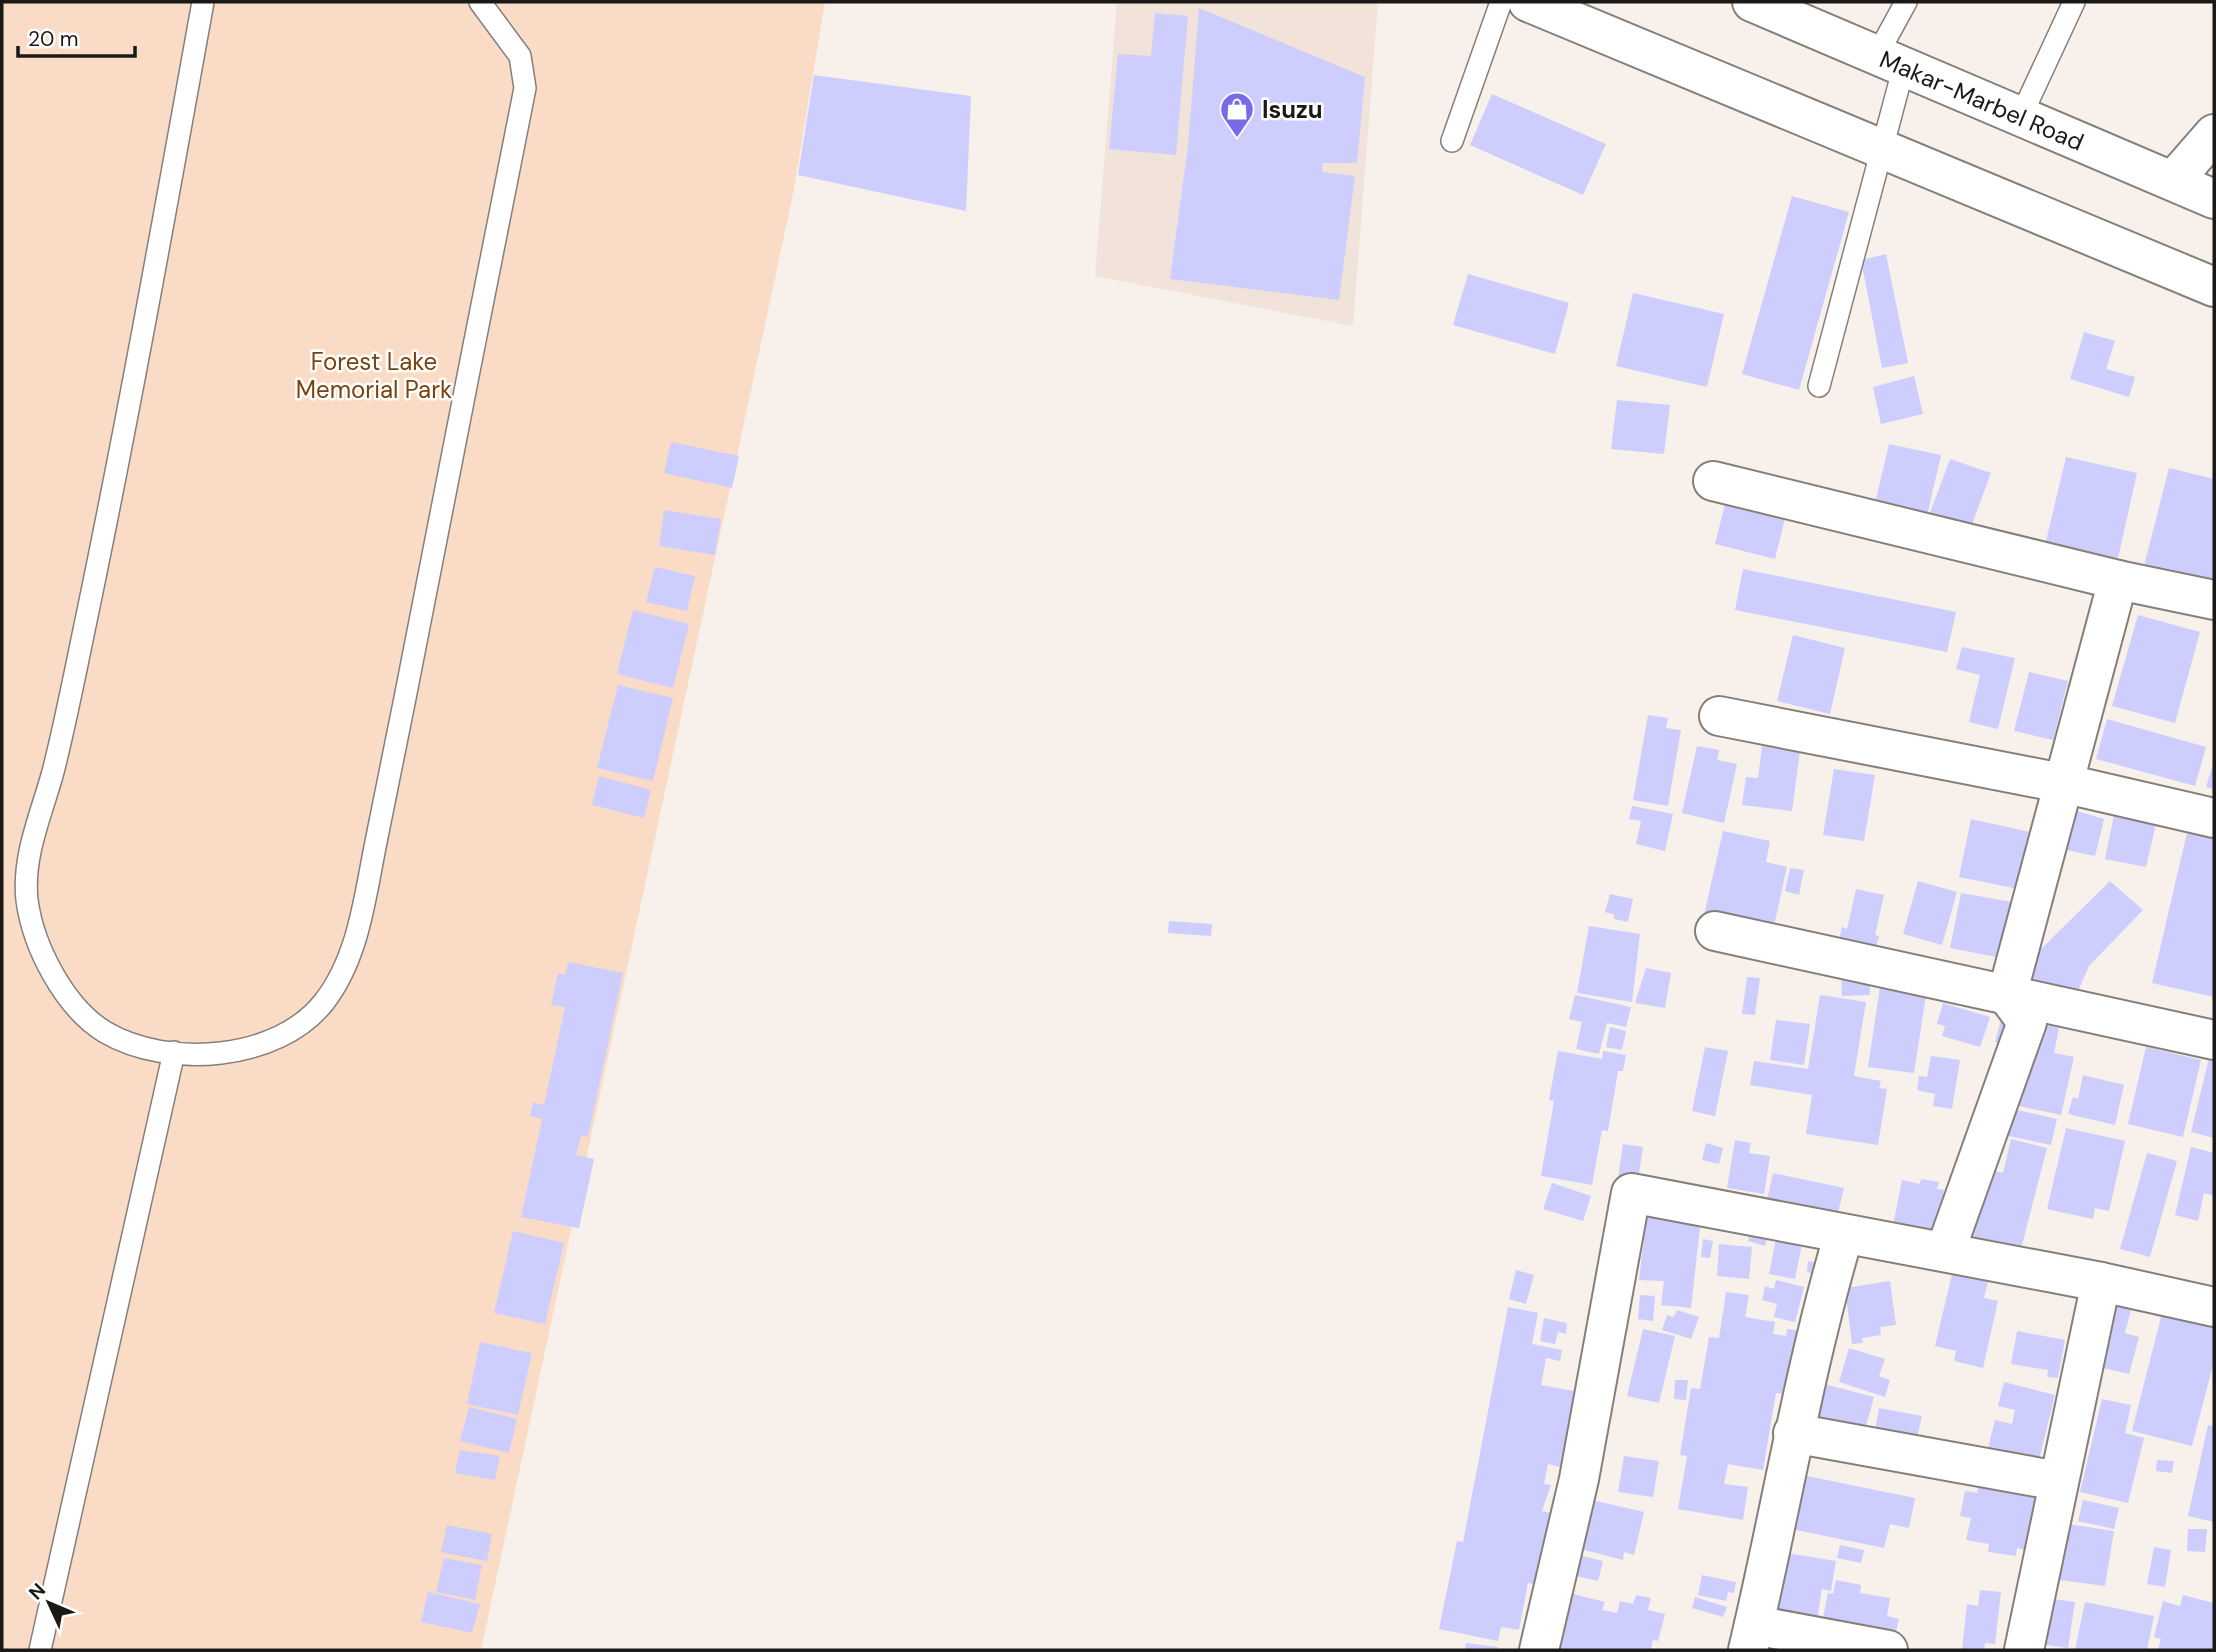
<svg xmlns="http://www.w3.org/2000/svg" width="2216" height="1652" font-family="'DM Sans',sans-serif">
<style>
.built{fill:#f1e3d9}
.green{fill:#fadcc6}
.building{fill:#cdcefe}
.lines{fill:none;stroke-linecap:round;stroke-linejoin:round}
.service-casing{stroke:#857f7a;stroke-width:24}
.minor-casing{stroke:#857f7a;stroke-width:42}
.primary-casing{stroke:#857f7a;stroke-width:42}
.service{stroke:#fff;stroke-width:21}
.minor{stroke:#fff;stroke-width:38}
.primary{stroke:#fff;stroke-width:38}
.labels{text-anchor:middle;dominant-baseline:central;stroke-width:5;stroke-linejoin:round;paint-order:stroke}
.street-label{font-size:24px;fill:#1b1917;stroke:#fff}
.poi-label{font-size:24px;font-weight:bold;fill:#1b1917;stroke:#fff;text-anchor:start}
.park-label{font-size:24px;fill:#78430e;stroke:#fff}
</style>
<rect width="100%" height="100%" fill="#f7f0eb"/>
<path class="built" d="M1117,2H1378L1353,326L1095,276Z"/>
<path class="green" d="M2,2H825L793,194L481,1650H2Z"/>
<g class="building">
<path d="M1199,8L1365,77L1357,163H1323L1322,172L1355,176L1339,300L1170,279L1188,146Z"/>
<path d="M1155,13L1188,16L1176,155L1109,149L1118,54L1151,56Z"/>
<path d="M814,75L971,96L966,211L798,175Z"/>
<path d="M1492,94L1606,144L1583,195L1470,145Z"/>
<path d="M1792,196L1849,212L1799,390L1742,374Z"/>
<path d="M1886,254L1908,363L1882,368L1861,260Z"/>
<path d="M1468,274L1569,303L1555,354L1453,325Z"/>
<path d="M1633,293L1724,314L1707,387L1616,366Z"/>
<path d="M2084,332L2115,341L2106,369L2135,377L2129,397L2070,379Z"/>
<path d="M1914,376L1923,414L1881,424L1873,387Z"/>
<path d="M1617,400L1670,405L1664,454L1611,449Z"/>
<path d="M671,442L739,456L732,488L664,473Z"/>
<path d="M1889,444L1941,455L1926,520L1874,508Z"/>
<path d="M2066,457L2137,473L2118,558L2046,541Z"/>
<path d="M1950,459L1991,473L1968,535L1927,521Z"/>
<path d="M2169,468L2214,479V592L2142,574Z"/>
<path d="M1727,496L1787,510L1775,559L1715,544Z"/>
<path d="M664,510L721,519L715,555L659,546Z"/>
<path d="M655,567L695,576L687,611L646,602Z"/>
<path d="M1743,569L1956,612L1947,652L1735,610Z"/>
<path d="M633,610L689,624L673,688L617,674Z"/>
<path d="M2138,615L2200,632L2175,723L2112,706Z"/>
<path d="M1793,635L1845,648L1830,714L1777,701Z"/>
<path d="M1962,647L2015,658L1998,729L1969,722L1980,675L1956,669Z"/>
<path d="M2029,672L2068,681L2053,740L2014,731Z"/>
<path d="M618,685L673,698L653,781L597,768Z"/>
<path d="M1648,715L1668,718L1666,728L1681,730L1668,806L1633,800Z"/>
<path d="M2107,719L2206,747L2195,786L2096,759Z"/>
<path d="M1697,746L1719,750L1717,760L1737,764L1724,823L1682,813Z"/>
<path d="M1762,746L1800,751L1792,811L1742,805L1746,777L1758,778Z"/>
<path d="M2214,761V789L2206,787Z"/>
<path d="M1834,769L1875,775L1864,841L1823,835Z"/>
<path d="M599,776L651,790L644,818L592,805Z"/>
<path d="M1632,806L1673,814L1665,851L1636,844L1641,821L1629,819Z"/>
<path d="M2077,811L2104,819L2095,856L2067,850Z"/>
<path d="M2114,815L2156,824L2146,867L2105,859Z"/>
<path d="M1971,819L2030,832L2018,889L1959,877Z"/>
<path d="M2189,824L2214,830V997L2152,983Z"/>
<path d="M1723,831L1770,841L1766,862L1787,867L1773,930L1704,915Z"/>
<path d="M1790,868L1804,870L1799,895L1785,891Z"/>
<path d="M1918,881L1957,892L1942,945L1903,934Z"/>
<path d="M2110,881L2143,910L2089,966L2074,1000L2015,988L2027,941L2042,948Z"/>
<path d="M1856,889L1884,895L1875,935L1879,936L1874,953L1838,945L1842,927L1847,929Z"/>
<path d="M1961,893L2018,903L2007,959L1950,948Z"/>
<path d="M1610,894L1633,899L1628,922L1614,919V915L1605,912Z"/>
<path d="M1169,921L1212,924L1211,936L1168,933Z"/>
<path d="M1589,926L1640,934L1632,1002L1577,993Z"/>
<path d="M568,962L623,973L588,1137L581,1135L576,1155L594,1159L579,1228L521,1217L542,1119L530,1116L533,1102L544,1105L565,1007L551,1005L558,973L565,975Z"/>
<path d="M1841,967L1870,980V995L1842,996Z"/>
<path d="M1646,968L1671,973L1665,1008L1635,1003Z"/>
<path d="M1747,977L1760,978L1755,1015L1742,1014Z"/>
<path d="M1880,987L1926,995L1914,1073L1868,1067Z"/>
<path d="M1575,995L1631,1007L1626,1027L1607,1023L1599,1054L1576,1049L1582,1022L1569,1019Z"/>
<path d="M1820,995L1866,1002L1854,1076L1881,1081L1879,1088L1887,1089L1878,1145L1806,1134L1812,1095L1750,1085L1754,1061L1808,1069Z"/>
<path d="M1943,1003L1990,1017L1980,1047L1942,1036L1945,1026L1937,1024Z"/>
<path d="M1776,1020L1810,1024L1804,1065L1770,1060Z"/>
<path d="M2001,1020L2018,1024L2012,1046L1995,1042Z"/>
<path d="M2033,1022L2059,1028L2054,1053L2074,1057L2061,1115L2010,1104Z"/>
<path d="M1610,1027L1626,1031L1622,1050L1606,1047Z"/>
<path d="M1705,1047L1728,1051L1715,1116L1692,1111Z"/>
<path d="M2146,1047L2201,1060L2183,1137L2128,1124Z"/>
<path d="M1558,1051L1602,1059L1603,1051L1626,1055L1623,1071H1618L1608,1131L1602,1130L1592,1185L1541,1176L1554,1101L1549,1100Z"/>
<path d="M2210,1054L2214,1055V1138L2191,1132Z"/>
<path d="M1931,1056L1960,1060L1952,1109L1933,1106L1935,1094L1917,1090L1919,1076L1927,1077Z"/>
<path d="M2083,1075L2124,1085L2115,1125L2068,1114L2073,1097L2078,1099Z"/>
<path d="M2000,1106L2057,1119L2051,1145L1995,1133Z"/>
<path d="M2066,1128L2125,1141L2109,1211L2095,1208L2093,1219L2047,1209Z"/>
<path d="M2011,1139L2047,1148L2021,1249L1963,1235L1979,1167L2003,1173Z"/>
<path d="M1735,1140L1751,1143L1749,1153L1770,1156L1764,1194L1727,1188Z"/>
<path d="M1706,1143L1723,1148L1719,1164L1702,1160Z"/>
<path d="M1623,1144L1643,1147L1638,1180L1618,1177Z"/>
<path d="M2191,1147L2214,1153V1196L2204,1193L2198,1221L2175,1215Z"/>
<path d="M2147,1153L2177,1161L2150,1257L2120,1249Z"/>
<path d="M1773,1173L1844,1188L1835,1225L1765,1209Z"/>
<path d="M1921,1179L1939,1182L1937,1189L1944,1190L1935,1239L1892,1231L1902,1180L1920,1184Z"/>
<path d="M1552,1183L1591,1196L1583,1221L1543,1209Z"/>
<path d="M1647,1213L1701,1218L1691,1308L1661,1305L1664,1281L1639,1280Z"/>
<path d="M1752,1226L1769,1231L1765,1246L1748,1241Z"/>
<path d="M513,1231L564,1243L545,1324L494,1313Z"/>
<path d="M1703,1239L1713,1241L1710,1258L1701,1257Z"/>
<path d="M1776,1239L1802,1244L1795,1279L1769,1274Z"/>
<path d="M1719,1244L1752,1247L1749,1279L1717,1276Z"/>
<path d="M1808,1261L1818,1263L1816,1274L1807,1272Z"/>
<path d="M1516,1270L1534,1275L1526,1304L1509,1299Z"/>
<path d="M1952,1274L1988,1282L1984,1298L1998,1301L1983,1368L1954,1361L1956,1351L1935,1346Z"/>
<path d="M1776,1280L1804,1287L1795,1322L1774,1317L1777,1304L1762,1300L1765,1286L1774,1289Z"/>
<path d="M1890,1281L1896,1325L1880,1327L1881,1335L1862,1338L1863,1343L1852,1344L1845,1288Z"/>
<path d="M1726,1292L1749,1295L1745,1317L1775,1322L1773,1334L1786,1336L1787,1329L1804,1331L1799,1361L1791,1359L1784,1394L1776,1393L1763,1470L1728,1464L1724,1484L1748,1487L1743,1520L1678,1509L1687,1456L1680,1455L1691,1388L1700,1389L1709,1337L1719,1338Z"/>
<path d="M1640,1295L1655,1296L1653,1321L1638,1319Z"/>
<path d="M2111,1305L2131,1310L2125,1333L2139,1337L2129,1374L2095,1366Z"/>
<path d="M1508,1307L1538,1313L1532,1344L1562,1350L1560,1361L1546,1358L1541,1385L1585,1393L1579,1422L1569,1420L1560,1467L1548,1464L1544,1484L1551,1485L1542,1511L1561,1515L1547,1586L1528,1583L1519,1630L1501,1627L1498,1641L1439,1629L1457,1541L1463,1542Z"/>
<path d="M2163,1309L2214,1322V1361L2192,1446L2132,1431Z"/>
<path d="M1677,1310L1699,1317L1691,1339L1662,1330L1667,1315L1674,1317Z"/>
<path d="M1544,1318L1567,1323L1566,1334L1558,1332L1555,1344L1540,1341Z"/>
<path d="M1643,1329L1675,1336L1659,1403L1627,1396Z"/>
<path d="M2017,1331L2065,1340L2058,1378L2047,1377L2048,1370L2011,1364Z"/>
<path d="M480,1342L532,1353L518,1415L467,1404Z"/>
<path d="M1849,1348L1885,1359L1879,1376L1890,1380L1885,1397L1839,1382Z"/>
<path d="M1675,1380H1688L1686,1400L1674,1399Z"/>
<path d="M2004,1382L2055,1395L2038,1464L1987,1452L1995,1420L2012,1424L2015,1410L1998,1406Z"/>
<path d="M1824,1384L1874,1397L1862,1440L1812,1428Z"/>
<path d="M2102,1399L2131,1405L2125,1433L2144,1438L2128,1503L2080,1492Z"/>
<path d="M469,1407L517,1419L509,1453L460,1441Z"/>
<path d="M1879,1408L1922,1416L1914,1450L1873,1441Z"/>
<path d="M2208,1425L2214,1426V1522L2188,1516Z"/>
<path d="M460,1450L500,1456L495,1480L455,1473Z"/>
<path d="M1624,1456L1659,1461L1653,1497L1618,1492Z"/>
<path d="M2157,1460L2174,1461L2172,1473L2156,1471Z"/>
<path d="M1981,1472L2027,1480L2025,1496L2036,1498L2027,1550L2017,1548L2016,1556L1988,1552L1989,1544L1966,1540L1971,1518L1960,1516L1965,1491L1977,1493Z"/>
<path d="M1807,1476L1915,1498L1909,1528L1890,1524L1884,1548L1796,1530Z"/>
<path d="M1592,1500L1644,1512L1634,1555L1624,1552L1623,1560L1580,1549Z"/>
<path d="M2083,1500L2119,1508L2114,1529L2078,1521Z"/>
<path d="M2061,1523L2114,1531L2105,1586L2052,1579Z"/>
<path d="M447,1525L492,1534L487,1561L441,1552Z"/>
<path d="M2188,1529H2207L2205,1552L2187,1551Z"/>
<path d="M1840,1545L1864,1550L1861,1563L1837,1558Z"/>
<path d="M2154,1547L2171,1550L2165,1587L2147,1584Z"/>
<path d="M1787,1553L1836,1561L1831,1591L1822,1589L1816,1626L1776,1620Z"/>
<path d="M1573,1554L1603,1561L1598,1581L1568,1574Z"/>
<path d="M444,1558L482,1565L475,1600L436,1592Z"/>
<path d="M1702,1575L1736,1582L1734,1593L1728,1592L1726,1601L1698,1595Z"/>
<path d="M1836,1580L1861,1585L1860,1593L1890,1598L1887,1616L1899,1619L1894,1641L1821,1628L1828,1593L1833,1594Z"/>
<path d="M1980,1590L2001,1592L1995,1644L1985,1643L1984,1650H1962L1967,1604L1978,1606Z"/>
<path d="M428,1592L480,1604L472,1633L421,1622Z"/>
<path d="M1566,1592L1605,1602L1602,1610L1617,1613L1620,1601L1633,1604L1636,1595L1651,1598L1648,1610L1665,1614L1658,1641L1653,1640L1651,1650H1552Z"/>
<path d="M2183,1595L2214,1603V1650H2158L2161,1639L2154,1637L2163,1601L2180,1606Z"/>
<path d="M1695,1597L1727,1607L1723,1617L1692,1608Z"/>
<path d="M2046,1598L2075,1602L2068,1648L2039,1644Z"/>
<path d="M2085,1602L2154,1616L2147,1650H2075Z"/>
<path d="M1466,1643L1498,1647V1650H1465Z"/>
</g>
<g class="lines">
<g class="service-casing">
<g id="service">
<path d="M203,2C165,213 127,425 83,635C74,679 65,724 54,768C43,811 22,854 27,900C33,946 64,1007 105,1032C168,1069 278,1061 324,1002C359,957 365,896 376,842C386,794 395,746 405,698C444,495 485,291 525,88L520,56L480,2"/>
<path d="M1877,55L1906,2"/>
<path d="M2021,116L2074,2"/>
<path d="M1452,141L1501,2"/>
<path d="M1819,386L1904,66"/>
<path d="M40,1650L174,1052"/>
</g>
</g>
<g class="minor-casing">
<g id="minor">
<path d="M1528,2L2214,287"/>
<path d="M2173,181L2214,134"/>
<path d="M1713,481L2118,580L2007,995L2027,1022L1945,1252"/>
<path d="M2118,580L2214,600"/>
<path d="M1719,716L2062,783L2214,818"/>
<path d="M1715,931L2214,1040"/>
<path d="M1793,1433L2058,1481"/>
<path d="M1754,1625L1888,1650"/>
<path d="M1539,1650L1579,1479L1631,1193L2101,1282L2214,1307"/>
<path d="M1748,1650C1781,1512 1803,1371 1844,1234"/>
<path d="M2024,1650L2101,1282"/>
</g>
</g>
<g class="primary-casing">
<g id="primary">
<path id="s1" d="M1752,2L2214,199"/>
</g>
</g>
<use href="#service" class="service"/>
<use href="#minor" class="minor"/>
<use href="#primary" class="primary"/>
</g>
<defs>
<g id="shop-pin" transform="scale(1.75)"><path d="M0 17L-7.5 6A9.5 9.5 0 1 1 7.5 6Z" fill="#776be6" stroke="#fff"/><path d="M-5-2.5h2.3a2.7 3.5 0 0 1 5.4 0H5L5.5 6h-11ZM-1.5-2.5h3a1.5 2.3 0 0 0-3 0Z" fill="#fff"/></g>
</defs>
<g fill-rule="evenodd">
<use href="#shop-pin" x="1237" y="109"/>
</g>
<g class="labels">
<g class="street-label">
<text stroke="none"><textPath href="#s1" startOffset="250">Makar-Marbel Road</textPath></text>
</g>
<g class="poi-label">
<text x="1262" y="109">Isuzu</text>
</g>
<g class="park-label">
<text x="374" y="361">Forest Lake<tspan x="374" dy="28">Memorial Park</tspan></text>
</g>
</g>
<rect width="2216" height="1652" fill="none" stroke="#1b1917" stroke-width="7"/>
<g transform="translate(49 1603) rotate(314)" stroke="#ffffff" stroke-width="5" paint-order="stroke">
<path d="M0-5L12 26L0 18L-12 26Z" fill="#1b1917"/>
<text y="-10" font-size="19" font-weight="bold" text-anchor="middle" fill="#1b1917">N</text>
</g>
<path d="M18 46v10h117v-10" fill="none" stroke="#1b1917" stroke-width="3.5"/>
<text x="28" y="46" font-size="21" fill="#1b1917" stroke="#ffffff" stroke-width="5" paint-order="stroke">20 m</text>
</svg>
